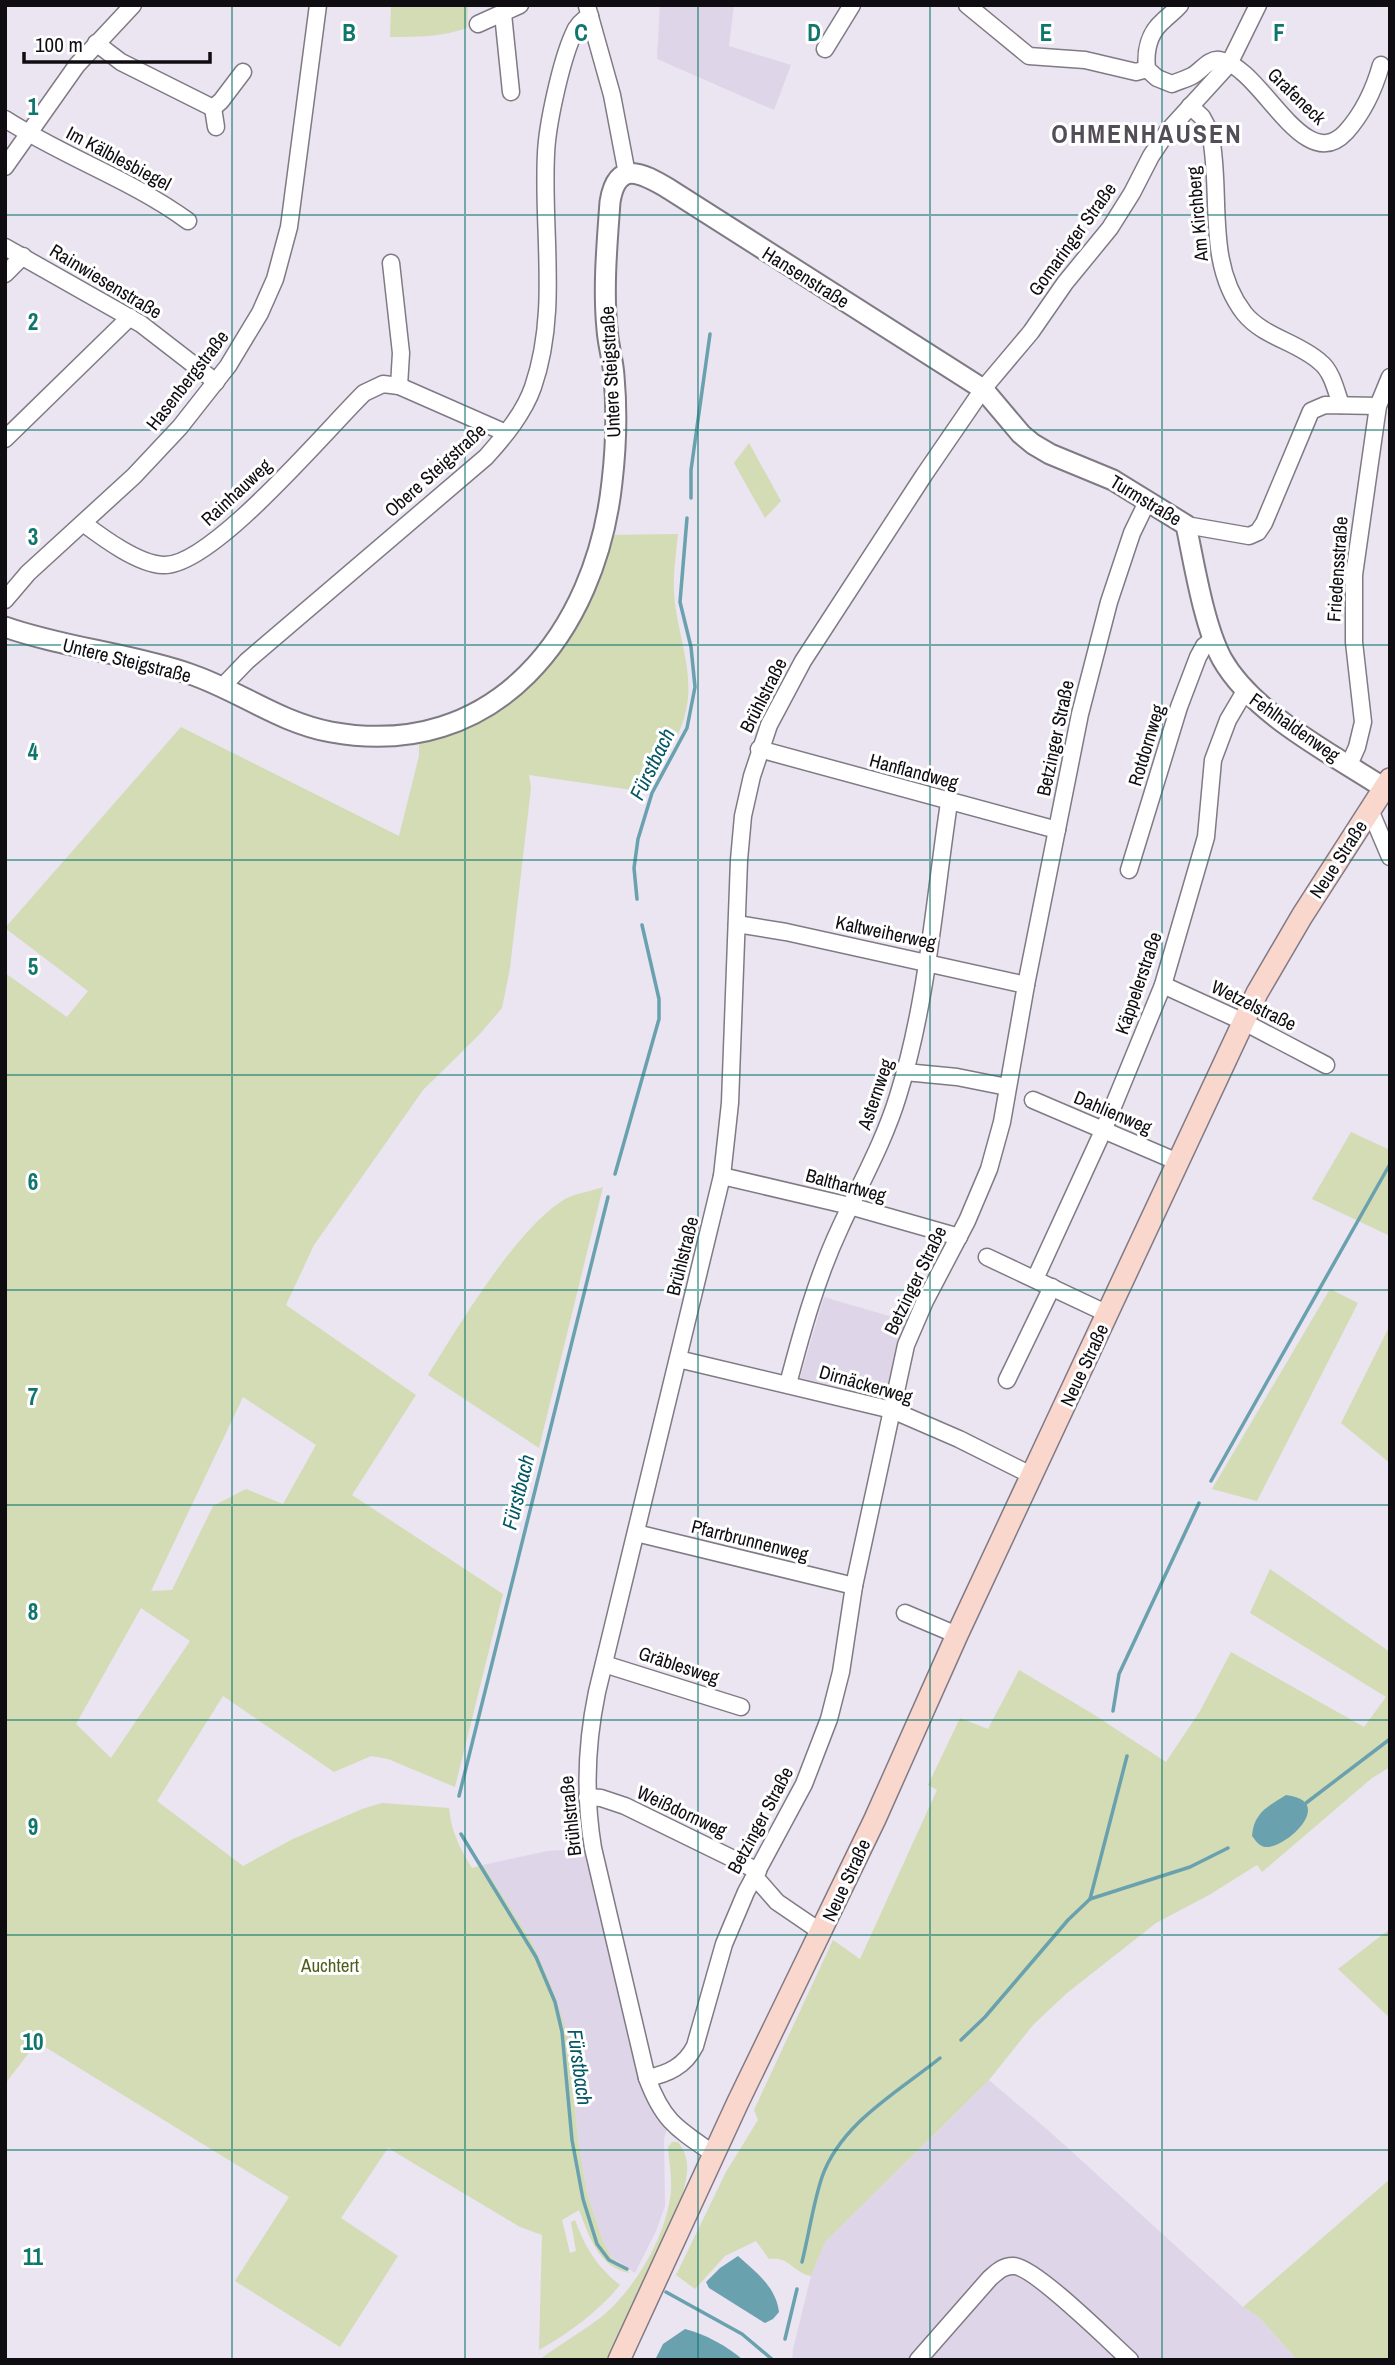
<svg xmlns="http://www.w3.org/2000/svg" width="1395" height="2365" font-family="'Archivo Narrow',sans-serif">
<style>
.built{fill:#dfd5e8}
.green{fill:#d3dcb5;fill-rule:evenodd}
.water{fill:#6aa1ae}
.lines{fill:none;stroke-linecap:round;stroke-linejoin:round}
.stream{stroke:#6aa1ae;stroke-width:3.5}
.minor-casing{stroke:#807a85;stroke-width:19}
.tertiary-casing{stroke:#807a85;stroke-width:23}
.secondary-casing{stroke:#807a85;stroke-width:24}
.minor{stroke:#fff;stroke-width:16}
.tertiary{stroke:#fff;stroke-width:19}
.secondary{stroke:#f9d7cd;stroke-width:21}
.grid{fill:none;stroke:#0f766e;stroke-width:2;stroke-opacity:0.55}
.labels{text-anchor:middle;dominant-baseline:central;stroke-width:6;stroke-linejoin:round;paint-order:stroke}
.street-label{font-size:19px;fill:#0f0d11;stroke:#fff}
.park-label{font-size:19px;fill:#515d1a;stroke:#fff}
.water-label{font-size:21px;font-style:italic;fill:#045766;stroke:#fff}
.district-label{font-size:26px;font-weight:bold;letter-spacing:2px;fill:#524d57;stroke:#fff}
.grid-label{font-size:23px;text-anchor:middle;font-weight:bold;fill:#0f766e;stroke:#fff;stroke-width:6;stroke-linejoin:round;paint-order:stroke}
</style>
<rect width="100%" height="100%" fill="#ebe4f1"/>
<g class="built">
<path d="M660,5H734L729,46L791,65L774,110L657,59Z"/>
<path d="M824,1297L906,1321L884,1398L800,1378Z"/>
<path d="M593,1848L615,1950L669,2121L664,2139L665,2206L656,2231L635,2273L611,2257L602,2239L587,2193L578,2140L568,2036L532,1942L483,1865L547,1851Z"/>
<path d="M989,2080L1049,2131L1243,2307L1259,2317L1297,2360H792L793,2349L811,2276L825,2242Z"/>
</g>
<g class="green">
<path d="M391,5H468L467,28C441,37 417,37 390,37Z"/>
<path d="M749,443L781,501L765,518L734,463Z"/>
<path d="M678,534C676,553 673,574 674,593C676,631 695,671 686,710C680,741 659,764 646,792L529,775L531,788L510,968L502,1008L479,1035L423,1090L314,1245L286,1305L416,1395L352,1495L503,1594L455,1787L388,1759L371,1756L334,1772L223,1696L157,1801L243,1866L293,1839L362,1809L382,1803L449,1808C451,1831 460,1849 472,1868L483,1865L532,1942L552,1988L568,2036L578,2140L587,2193L602,2239L611,2257L630,2273C599,2268 589,2236 579,2210L562,2220L570,2253L576,2251L571,2222L575,2220C585,2247 597,2267 620,2285C598,2312 569,2333 539,2350L542,2235L520,2227L388,2148L341,2218L398,2256L340,2347L235,2281L289,2197L37,2042L5,2084V973L67,1017L88,991L5,928L181,727L399,836L419,756V740L518,692L606,535ZM243,1397L316,1445L283,1504L246,1489L213,1506L172,1590L151,1591ZM141,1608L190,1641L111,1758L76,1724Z"/>
<path d="M1351,1132L1388,1149L1390,1146V1236L1312,1199Z"/>
<path d="M603,1187L539,1448L428,1375C458,1327 519,1224 567,1198C577,1193 592,1191 603,1187Z"/>
<path d="M1330,1289L1358,1303L1257,1501L1212,1489Z"/>
<path d="M1390,1325V1463L1341,1423Z"/>
<path d="M1270,1569L1390,1652V1767L1372,1778L1262,1872L1257,1865L1209,1895L1156,1923L1067,1993L1033,2025L989,2080L825,2242L811,2276C794,2273 788,2255 769,2259L756,2241L725,2256L695,2289L676,2275L726,2172L758,2120L754,2110L833,1940L860,1959L937,1790L928,1785L960,1718L988,1729L1019,1670L1093,1714L1166,1762L1200,1711L1231,1652L1364,1727L1386,1697L1250,1613Z"/>
<path d="M1390,1929V2018L1338,1969Z"/>
<path d="M672,2142H678C685,2151 688,2160 687,2172C685,2194 675,2213 666,2232C648,2275 624,2316 609,2360H539C561,2343 586,2330 606,2313C638,2284 667,2234 671,2191C672,2176 669,2161 668,2147Z"/>
<path d="M1390,2179V2360H1297L1259,2317L1243,2307Z"/>
</g>
<g class="water">
<path d="M1286,1795C1337,1801 1286,1849 1265,1847C1259,1846 1256,1841 1252,1836C1254,1813 1267,1807 1286,1795Z"/>
<path d="M738,2256C756,2272 776,2287 779,2312L773,2319L765,2323L709,2288L706,2282L720,2268Z"/>
<path d="M685,2329C705,2334 727,2346 743,2360H655L663,2344Z"/>
</g>
<g class="lines">
<g class="stream">
<path d="M691,498V470L710,334"/>
<path d="M637,899L634,868L638,839L652,793L687,728L695,687L691,647L680,602L687,518"/>
<path d="M615,1174L659,1019V999L642,925"/>
<path d="M1211,1481L1390,1164"/>
<path d="M1113,1711L1119,1674L1199,1503"/>
<path d="M459,1796L608,1197"/>
<path d="M1306,1803L1390,1739"/>
<path d="M461,1834L536,1957L555,2002L562,2032L572,2140L583,2199L597,2244L609,2260L627,2269"/>
<path d="M1090,1899L1127,1756"/>
<path d="M961,2040L985,2017L1068,1920L1090,1899L1190,1867L1228,1848"/>
<path d="M802,2262C809,2234 813,2204 822,2177C841,2123 898,2092 940,2058"/>
<path d="M666,2292L742,2334L773,2360"/>
<path d="M785,2339L797,2289"/>
</g>
<g class="minor-casing">
<g id="minor">
<path d="M967,5L1029,56L1085,60L1136,72L1147,69"/>
<path d="M1180,5C1174,12 1169,15 1163,21C1149,33 1145,51 1147,69L1157,78L1172,84C1179,81 1186,79 1192,76C1201,71 1209,58 1220,60C1262,67 1303,178 1346,132C1363,113 1374,90 1381,65"/>
<path d="M587,6L612,95L627,174"/>
<path d="M503,14L511,92"/>
<path d="M478,24L520,5"/>
<path d="M96,43L121,62L213,108"/>
<path d="M825,49L852,5"/>
<path d="M1190,106L1202,117L1210,132C1223,192 1204,261 1244,313C1263,337 1298,342 1320,362C1332,371 1336,391 1341,405"/>
<path d="M213,108L221,101L243,72"/>
<path d="M213,108L216,127"/>
<path d="M5,119C64,157 132,180 188,221"/>
<path d="M5,167L77,65L133,5"/>
<path d="M5,247L141,324L216,382"/>
<path d="M391,263L401,353L399,386"/>
<path d="M5,274L23,256"/>
<path d="M5,439L130,317"/>
<path d="M83,523C103,538 138,564 163,565C211,568 327,429 364,393L383,384L399,386L506,433"/>
<path d="M1186,525L1249,536L1258,532L1264,523L1311,411L1325,405L1378,406"/>
<path d="M5,600L28,573L134,476L180,427L228,366L260,313L275,279L289,227L318,5"/>
<path d="M222,687L247,661L486,457C504,437 524,413 533,387C559,312 542,232 546,154C547,125 561,62 573,35C576,27 582,20 590,16"/>
<path d="M759,749L1057,830"/>
<path d="M1349,765L1357,747L1363,722L1354,642V575L1378,406L1390,377"/>
<path d="M1370,810L1390,857"/>
<path d="M1129,870L1179,707L1198,657L1204,646L1213,639"/>
<path d="M737,924L786,932L1026,985"/>
<path d="M1163,985L1244,1022L1326,1065"/>
<path d="M905,1072L957,1077L1007,1087"/>
<path d="M1033,1100L1178,1162"/>
<path d="M722,1176L850,1206L959,1237"/>
<path d="M987,1257L1108,1314"/>
<path d="M1035,1279L1103,1131L1163,985L1206,837L1213,760L1228,720L1245,691"/>
<path d="M678,1359L892,1410L959,1439L1033,1476"/>
<path d="M1007,1380L1052,1287"/>
<path d="M788,1384C802,1331 817,1277 840,1228C860,1184 884,1142 898,1096C928,1000 934,901 949,803"/>
<path d="M636,1533L854,1586"/>
<path d="M905,1613L957,1635"/>
<path d="M604,1664L741,1707"/>
<path d="M587,1797L601,1798L625,1806L758,1871"/>
<path d="M755,1877L777,1902L821,1932"/>
<path d="M647,2078C668,2074 685,2066 695,2046L724,1944L746,1892L804,1784L829,1719L841,1672L854,1586L906,1345L925,1301L967,1221L989,1169L1002,1122L1026,985L1080,714L1109,602L1132,533L1147,502"/>
<path d="M714,2154C676,2128 663,2121 647,2078L593,1848C584,1794 586,1745 597,1692L722,1176L730,1103L739,860L743,816L752,776L769,725L803,661L924,475L983,389L1031,332L1065,283L1110,228L1132,193L1151,156L1167,132L1229,64L1258,5"/>
<path d="M918,2360L990,2278C997,2272 1004,2265 1014,2266C1035,2267 1110,2342 1130,2360"/>
</g>
</g>
<g class="tertiary-casing">
<path id="tertiary" d="M5,627C65,648 129,653 190,674C238,690 280,723 331,732C495,762 596,632 612,482C616,448 617,410 614,376C613,360 608,345 607,329C603,288 607,244 610,202C617,159 642,173 669,189L983,389L1021,434L1033,444L1050,454L1113,480L1186,525C1194,563 1204,626 1222,659C1253,714 1332,754 1384,788"/>
</g>
<g class="secondary-casing">
<path id="secondary" d="M619,2360L738,2102L875,1819L957,1635L1257,993L1302,916L1390,779"/>
</g>
<use href="#minor" class="minor"/>
<use href="#tertiary" class="tertiary"/>
<use href="#secondary" class="secondary"/>
</g>
<path class="grid" d="M232,5V2360M465,5V2360M698,5V2360M930,5V2360M1162,5V2360M5,215H1390M5,430H1390M5,645H1390M5,860H1390M5,1075H1390M5,1290H1390M5,1505H1390M5,1720H1390M5,1935H1390M5,2150H1390"/>
<g class="labels">
<g class="street-label">
<text transform="translate(1297 96) rotate(44)">Grafeneck</text>
<text transform="translate(119 158) rotate(28)">Im Kälblesbiegel</text>
<text transform="translate(1197 214) rotate(-95)">Am Kirchberg</text>
<text transform="translate(1072 239) rotate(-54)">Gomaringer Straße</text>
<text transform="translate(806 277) rotate(32)">Hansenstraße</text>
<text transform="translate(106 281) rotate(31)">Rainwiesenstraße</text>
<text transform="translate(610 372) rotate(-93)">Untere Steigstraße</text>
<text transform="translate(187 380) rotate(-52)">Hasenbergstraße</text>
<text transform="translate(435 470) rotate(-42)">Obere Steigstraße</text>
<text transform="translate(236 492) rotate(-43)">Rainhauweg</text>
<text transform="translate(1146 500) rotate(31)">Turmstraße</text>
<text transform="translate(1337 569) rotate(-86)">Friedensstraße</text>
<text transform="translate(127 660) rotate(14)">Untere Steigstraße</text>
<text transform="translate(763 695) rotate(-63)">Brühlstraße</text>
<text transform="translate(1295 727) rotate(35)">Fehlhaldenweg</text>
<text transform="translate(1055 738) rotate(-78)">Betzinger Straße</text>
<text transform="translate(1146 745) rotate(-73)">Rotdornweg</text>
<text transform="translate(914 771) rotate(15)">Hanflandweg</text>
<text transform="translate(1338 859) rotate(-57)">Neue Straße</text>
<text transform="translate(886 932) rotate(12)">Kaltweiherweg</text>
<text transform="translate(1138 983) rotate(-71)">Käppelerstraße</text>
<text transform="translate(1254 1005) rotate(26)">Wetzelstraße</text>
<text transform="translate(875 1094) rotate(-71)">Asternweg</text>
<text transform="translate(1113 1112) rotate(23)">Dahlienweg</text>
<text transform="translate(846 1185) rotate(15)">Balthartweg</text>
<text transform="translate(682 1256) rotate(-76)">Brühlstraße</text>
<text transform="translate(915 1280) rotate(-64)">Betzinger Straße</text>
<text transform="translate(1084 1365) rotate(-65)">Neue Straße</text>
<text transform="translate(866 1384) rotate(16)">Dirnäckerweg</text>
<text transform="translate(750 1540) rotate(14)">Pfarrbrunnenweg</text>
<text transform="translate(679 1665) rotate(18)">Gräblesweg</text>
<text transform="translate(682 1811) rotate(25)">Weißdornweg</text>
<text transform="translate(570 1816) rotate(-96)">Brühlstraße</text>
<text transform="translate(760 1820) rotate(-62)">Betzinger Straße</text>
<text transform="translate(846 1880) rotate(-65)">Neue Straße</text>
</g>
<g class="park-label">
<text x="330" y="1965">Auchtert</text>
</g>
<g class="water-label">
<text transform="translate(652 764) rotate(-64)">Fürstbach</text>
<text transform="translate(518 1492) rotate(-76)">Fürstbach</text>
<text transform="translate(580 2067) rotate(82)">Fürstbach</text>
</g>
<g class="district-label">
<text x="1147" y="133">OHMENHAUSEN</text>
</g>
</g>
<g class="grid-label">
<text x="349" y="41">B</text>
<text x="581" y="41">C</text>
<text x="814" y="41">D</text>
<text x="1046" y="41">E</text>
<text x="1279" y="41">F</text>
<text x="33" y="115">1</text>
<text x="33" y="330">2</text>
<text x="33" y="545">3</text>
<text x="33" y="760">4</text>
<text x="33" y="975">5</text>
<text x="33" y="1190">6</text>
<text x="33" y="1405">7</text>
<text x="33" y="1620">8</text>
<text x="33" y="1835">9</text>
<text x="33" y="2050">10</text>
<text x="33" y="2265">11</text>
</g>
<rect width="1395" height="2365" fill="none" stroke="#0f0d11" stroke-width="14"/>
<path d="M24 52v10h186v-10" fill="none" stroke="#0f0d11" stroke-width="3.5"/>
<text x="35" y="52" font-size="21" fill="#0f0d11" stroke="#ffffff" stroke-width="5" paint-order="stroke">100 m</text>
</svg>
